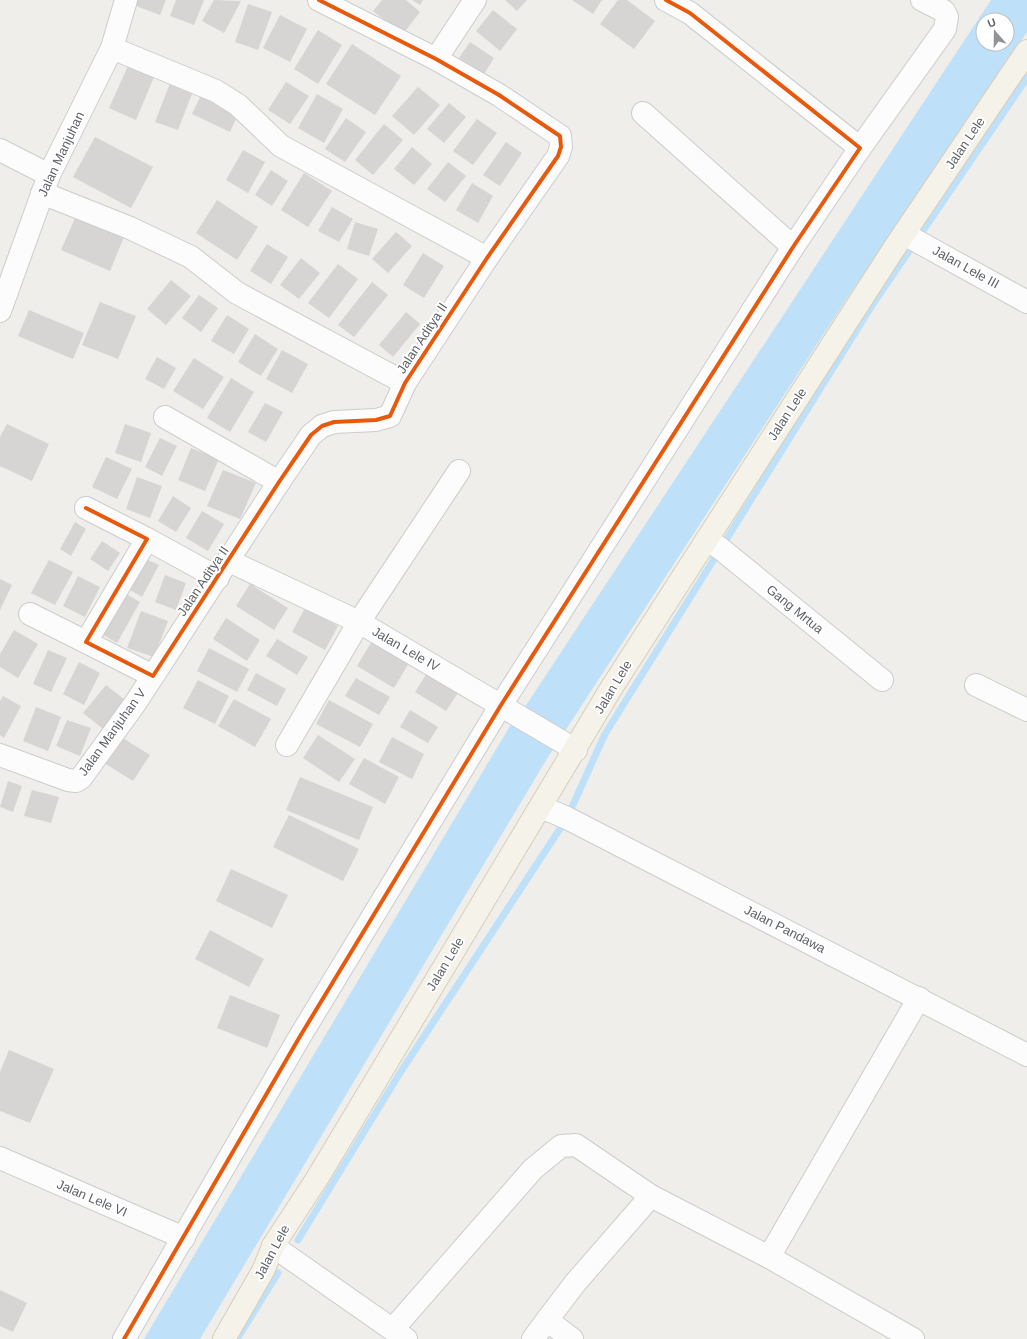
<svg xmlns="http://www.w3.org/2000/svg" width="1027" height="1339" font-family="Helvetica,sans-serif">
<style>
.water{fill:#bfe0f9;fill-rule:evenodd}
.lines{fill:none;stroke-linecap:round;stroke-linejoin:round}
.stream{stroke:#bfe0f9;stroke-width:7}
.building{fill:#d6d5d3}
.minor-casing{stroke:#cbcccc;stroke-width:24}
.major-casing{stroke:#d7ceb8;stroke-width:24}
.minor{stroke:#fdfcfc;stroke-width:22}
.major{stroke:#f4f2e9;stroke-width:22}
.cycleway-casing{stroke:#fff;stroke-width:6}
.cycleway{stroke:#e8590c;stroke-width:4}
.labels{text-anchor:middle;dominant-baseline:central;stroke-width:4;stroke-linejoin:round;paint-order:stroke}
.street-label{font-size:13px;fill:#5f6368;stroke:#fff}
</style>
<rect width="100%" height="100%" fill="#efeeea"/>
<path class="water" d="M991,0H1027V32L846,300L548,757L200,1339H144L510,726L519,716ZM983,20H1007V44H983Z"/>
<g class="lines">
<g class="stream">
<path d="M298,1240L400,1073L567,818L605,734L873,304L1027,78"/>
<path d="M237,1339L278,1273"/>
</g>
</g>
<g class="building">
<path d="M130,0H166L160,15L128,3Z"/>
<path d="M176,0H204L194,25L170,16Z"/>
<path d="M214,0L241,1L224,33L202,21Z"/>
<path d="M382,0H406L420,12L403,34L373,11Z"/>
<path d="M412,0H423L420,5Z"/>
<path d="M505,0H527L517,11Z"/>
<path d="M572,0H602L593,14Z"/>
<path d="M618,0H627L655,21L634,49L600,24Z"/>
<path d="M248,4L272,12L258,50L235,42Z"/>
<path d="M493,10L517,29L500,51L476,31Z"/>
<path d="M280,15L307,29L290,62L263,48Z"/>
<path d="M318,30L342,45L318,84L294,69Z"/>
<path d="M470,42L494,58L484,74L459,58Z"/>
<path d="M352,44L401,76L375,115L326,84Z"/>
<path d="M128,66L154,77L136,120L109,108Z"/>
<path d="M286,82L309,96L290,124L268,110Z"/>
<path d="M170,83L193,91L178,130L155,122Z"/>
<path d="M418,87L440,105L414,135L392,116Z"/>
<path d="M202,93L240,110L230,132L192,114Z"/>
<path d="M317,94L343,109L324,143L298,128Z"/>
<path d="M449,103L466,117L444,143L427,129Z"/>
<path d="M346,118L366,132L345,162L325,149Z"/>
<path d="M477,119L497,133L473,165L453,151Z"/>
<path d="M384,124L403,140L373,175L355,160Z"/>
<path d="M95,137L153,167L131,208L73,177Z"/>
<path d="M506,142L522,153L500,186L483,175Z"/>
<path d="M412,147L432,164L414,185L394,169Z"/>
<path d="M243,150L265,162L248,193L226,180Z"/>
<path d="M448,162L466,176L445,202L427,189Z"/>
<path d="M271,170L288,181L272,206L255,195Z"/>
<path d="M304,173L332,191L308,227L281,210Z"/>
<path d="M472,183L493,196L478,223L456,210Z"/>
<path d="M217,200L258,227L237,260L196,233Z"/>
<path d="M332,207L353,219L339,242L318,231Z"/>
<path d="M76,216L124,237L110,271L61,250Z"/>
<path d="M355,222L378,229L369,256L347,249Z"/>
<path d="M396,232L412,246L388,273L372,259Z"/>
<path d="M267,244L288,257L271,284L250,271Z"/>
<path d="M423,253L444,266L424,298L403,285Z"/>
<path d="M301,258L320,273L299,299L280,285Z"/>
<path d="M338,264L358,279L329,318L308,303Z"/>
<path d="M171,280L191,296L166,325L147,309Z"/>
<path d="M372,282L388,295L354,337L338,325Z"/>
<path d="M199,295L218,308L201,332L182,318Z"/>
<path d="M100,302L136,316L118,359L82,345Z"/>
<path d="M29,310L84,333L73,359L18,336Z"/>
<path d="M406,312L420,324L393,357L379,345Z"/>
<path d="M227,315L249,329L234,354L211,341Z"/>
<path d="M255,334L278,349L261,376L238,362Z"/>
<path d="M282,350L308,364L292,393L266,379Z"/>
<path d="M157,357L176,368L164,389L145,379Z"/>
<path d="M194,358L224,377L203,409L173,391Z"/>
<path d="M231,378L254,392L230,432L207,418Z"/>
<path d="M265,403L283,412L266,442L248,432Z"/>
<path d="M7,424L49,444L32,481L0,466V437Z"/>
<path d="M125,424L151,433L141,462L115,453Z"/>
<path d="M160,438L177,446L162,476L145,467Z"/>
<path d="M191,448L219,459L205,491L178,480Z"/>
<path d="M106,457L132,469L117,499L92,487Z"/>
<path d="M223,470L256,483L240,519L207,506Z"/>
<path d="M137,477L162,486L150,518L126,509Z"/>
<path d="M173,496L191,508L176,532L158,521Z"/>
<path d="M202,511L224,524L208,551L186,538Z"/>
<path d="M75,522L86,529L71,556L60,549Z"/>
<path d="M102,541L120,553L108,571L90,559Z"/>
<path d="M146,559L159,565L142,597L130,590Z"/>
<path d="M49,560L73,572L55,605L31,593Z"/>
<path d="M165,575L186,583L176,610L155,602Z"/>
<path d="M78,576L100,587L85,617L63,606Z"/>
<path d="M0,579L12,585L0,610Z"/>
<path d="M250,584L288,608L274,630L236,606Z"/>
<path d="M121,591L140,602L117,643L98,632Z"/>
<path d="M305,608L338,626L325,650L292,632Z"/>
<path d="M141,611L168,621L154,657L127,648Z"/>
<path d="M226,618L260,640L247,661L213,639Z"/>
<path d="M14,630L38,644L18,678L0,667V654Z"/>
<path d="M277,639L308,657L297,675L266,656Z"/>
<path d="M372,641L409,663L394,688L357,666Z"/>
<path d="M209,648L249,669L237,692L197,671Z"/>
<path d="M48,650L67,658L51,692L33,684Z"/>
<path d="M79,662L100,673L84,705L63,694Z"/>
<path d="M429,670L460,690L446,711L415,692Z"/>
<path d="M256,673L286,689L277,706L247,690Z"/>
<path d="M356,678L390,697L379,715L345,696Z"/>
<path d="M198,680L229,696L215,724L183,708Z"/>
<path d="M106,685L129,703L107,732L83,713Z"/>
<path d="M3,696L21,706L4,738L0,735V701Z"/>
<path d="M234,699L271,719L255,747L218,726Z"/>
<path d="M329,700L373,724L360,747L316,724Z"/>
<path d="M36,707L61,717L48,751L23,741Z"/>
<path d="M410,710L438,727L428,743L400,727Z"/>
<path d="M67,720L91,728L80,756L56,746Z"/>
<path d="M118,735L150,755L133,781L101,761Z"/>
<path d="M318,735L355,759L339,782L303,758Z"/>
<path d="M392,737L424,754L412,779L379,762Z"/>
<path d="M364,758L399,777L385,804L349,784Z"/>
<path d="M300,777L373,807L359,840L286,810Z"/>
<path d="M8,781L22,786L13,812L0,807Z"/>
<path d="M32,790L59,797L51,823L24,816Z"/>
<path d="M289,815L359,849L343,881L273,847Z"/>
<path d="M231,869L288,895L272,928L216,901Z"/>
<path d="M210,930L264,959L249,987L195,959Z"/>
<path d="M230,995L280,1015L267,1048L217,1028Z"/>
<path d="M9,1050L54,1069L30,1123L0,1111V1072Z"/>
<path d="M0,1290L27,1303L13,1332L0,1326Z"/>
</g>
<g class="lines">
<g class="minor-casing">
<g id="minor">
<path d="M112,48L216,91L238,105L281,146L487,258"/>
<path d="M436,59L475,0"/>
<path d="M643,113L793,247"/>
<path d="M860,148L945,29L947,17L944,11L922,0"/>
<path d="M0,150L49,175"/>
<path d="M42,193L130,228L191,257L237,293L405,383"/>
<path d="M904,234L1027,302"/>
<path d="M0,311L49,175L112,48L126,0"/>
<path d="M165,417L279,482"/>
<path d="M86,508L147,539L86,642L153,676L279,482L311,435L322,426L334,422L376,420L390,416L405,383L487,258L558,156L561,147L560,136L499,95L436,59L319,0"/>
<path d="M147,539L218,578"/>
<path d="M707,539L721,549L882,680"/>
<path d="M229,561L359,622L576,750"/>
<path d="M30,614L86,642"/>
<path d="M976,685L1027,710"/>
<path d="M287,745L359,622L459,471"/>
<path d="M0,755L68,780L76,781L81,778L134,705L153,676"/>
<path d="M541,807L567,818L1027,1055"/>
<path d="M0,1158L184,1238"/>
<path d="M651,1196L769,1257L913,1339"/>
<path d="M273,1246L406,1339"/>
<path d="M769,1257L919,998"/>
<path d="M393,1329L533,1169L561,1146L576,1145L651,1196L576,1282L547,1320"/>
<path d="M124,1339L299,1038L501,705L793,247L860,148L690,13L666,0"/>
<path d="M533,1339L547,1320L572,1339"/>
</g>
</g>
<g class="major-casing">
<path id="major" d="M224,1339L264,1269L273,1246L318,1177L612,687L893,250L1027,51"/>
</g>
<use href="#minor" class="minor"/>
<use href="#major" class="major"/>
<g class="cycleway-casing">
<g id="cycleway">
<path d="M86,508L147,539L86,642L153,676L279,482L311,435L322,426L334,422L376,420L390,416L405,383L487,258L558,156L561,147L560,136L499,95L436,59L319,0"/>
<path d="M124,1339L299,1038L501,705L793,247L860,148L690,13L666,0"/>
</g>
</g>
<use href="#cycleway" class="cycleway"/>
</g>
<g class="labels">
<g class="street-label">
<text transform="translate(965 143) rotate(-56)">Jalan Lele</text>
<text transform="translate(61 154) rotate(-65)">Jalan Manjuhan</text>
<text transform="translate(966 267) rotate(29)">Jalan Lele III</text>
<text transform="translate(422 338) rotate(-57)">Jalan Aditya II</text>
<text transform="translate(787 414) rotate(-57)">Jalan Lele</text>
<text transform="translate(203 581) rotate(-56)">Jalan Aditya II</text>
<text transform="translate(795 609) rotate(39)">Gang Mrtua</text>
<text transform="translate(406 649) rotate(30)">Jalan Lele IV</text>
<text transform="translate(613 687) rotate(-59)">Jalan Lele</text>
<text transform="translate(112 732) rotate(-54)">Jalan Manjuhan V</text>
<text transform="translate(785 929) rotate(27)">Jalan Pandawa</text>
<text transform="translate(445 964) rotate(-59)">Jalan Lele</text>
<text transform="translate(92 1198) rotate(23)">Jalan Lele VI</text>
<text transform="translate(272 1252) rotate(-62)">Jalan Lele</text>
</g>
</g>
<g transform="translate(995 32) rotate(340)"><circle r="19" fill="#ffffff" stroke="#bfc1c3"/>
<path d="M0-3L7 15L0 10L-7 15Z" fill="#919496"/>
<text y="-6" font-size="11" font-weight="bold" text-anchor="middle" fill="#5f6368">U</text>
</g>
</svg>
